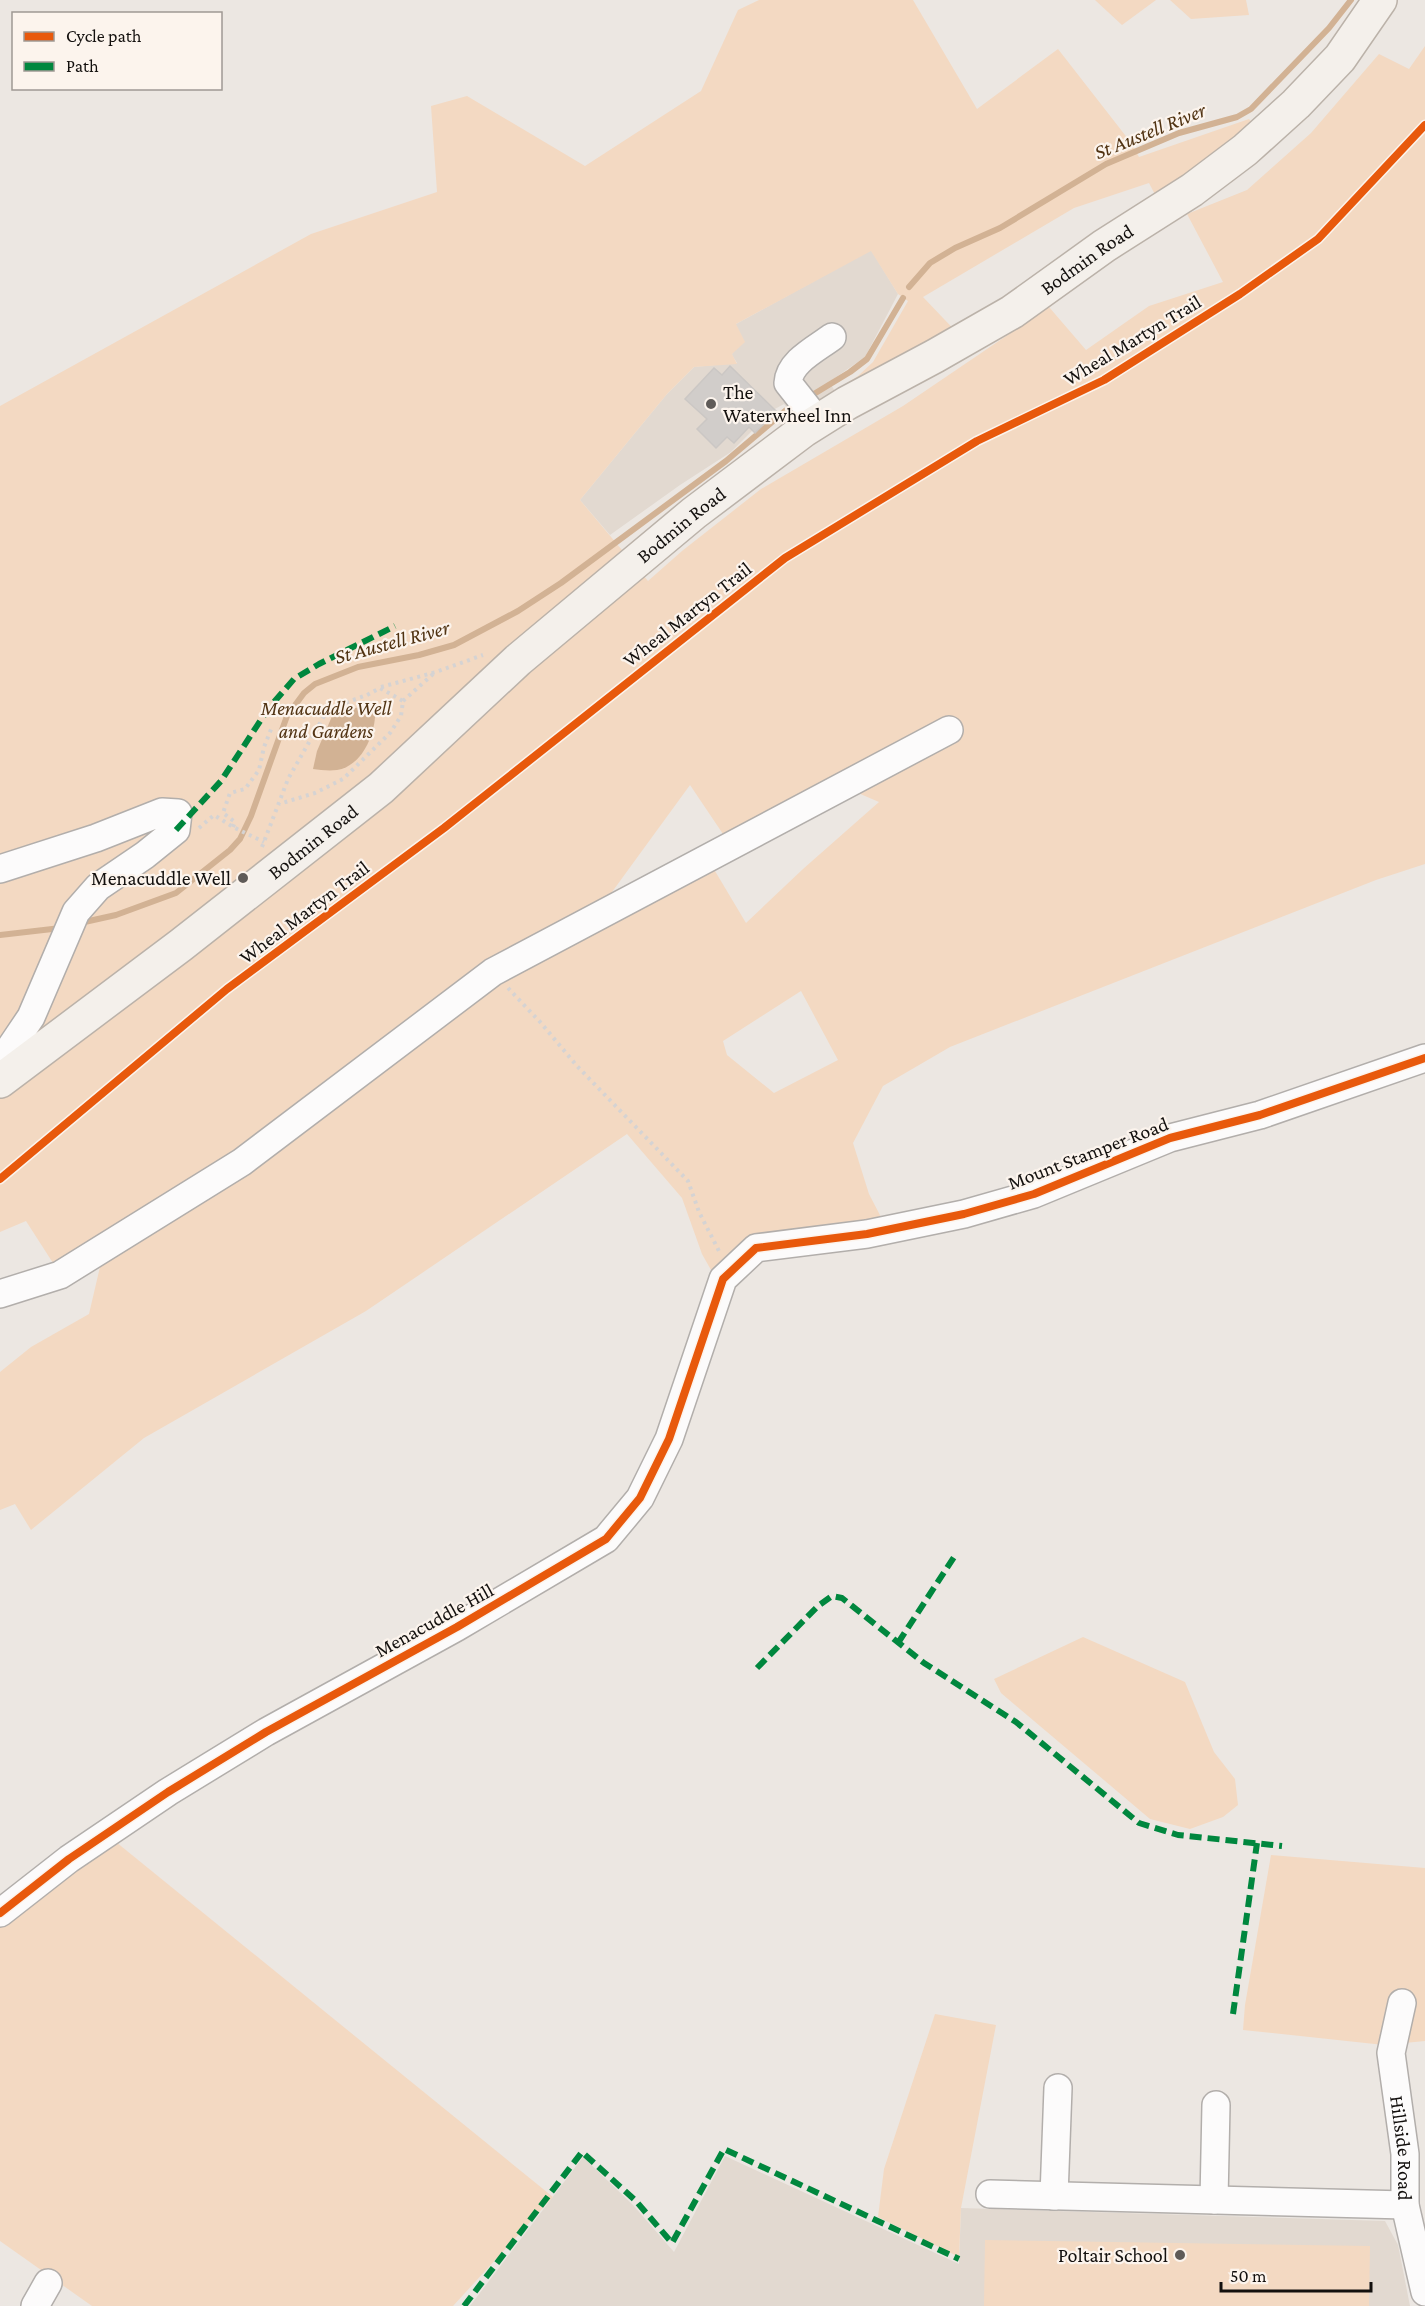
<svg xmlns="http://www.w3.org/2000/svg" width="1425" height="2306" font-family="'Crimson Pro',serif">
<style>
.built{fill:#e2d9d0}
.green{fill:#f3d9c2;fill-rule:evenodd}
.water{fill:#d2b294}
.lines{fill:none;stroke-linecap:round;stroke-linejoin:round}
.stream{stroke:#d2b294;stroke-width:6}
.building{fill:#d1cdca;stroke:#cbc7c4;stroke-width:1.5}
.minor-casing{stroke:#b2aeab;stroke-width:30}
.major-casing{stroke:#bbb2a9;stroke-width:36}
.path{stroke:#d5d3d3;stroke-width:4;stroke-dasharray:3 4.5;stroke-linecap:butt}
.minor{stroke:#fcfbfb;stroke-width:27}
.major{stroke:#f4f0eb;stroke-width:33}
.quiet{stroke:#00873e;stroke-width:6;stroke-dasharray:12 6;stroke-linecap:butt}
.cycleway-casing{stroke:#fcf4ed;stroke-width:11}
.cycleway{stroke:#e8590c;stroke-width:8}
.poi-dot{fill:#5f5b58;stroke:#fcf4ed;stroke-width:2}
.labels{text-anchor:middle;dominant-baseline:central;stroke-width:4.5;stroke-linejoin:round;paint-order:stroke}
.street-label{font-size:20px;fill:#13100e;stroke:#fcf4ed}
.poi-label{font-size:20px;fill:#13100e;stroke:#fcf4ed;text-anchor:end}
.park-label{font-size:20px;font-style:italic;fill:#523414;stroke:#fcf4ed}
.water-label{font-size:21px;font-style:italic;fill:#503211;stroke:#fcf4ed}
</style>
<rect width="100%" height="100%" fill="#ece7e2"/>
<g class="built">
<path d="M871,250L898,294L865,357L829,382L835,391L792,414L784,404L773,410L731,452L680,485L610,535L580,500L667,394L694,367L737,363L732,355L736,324Z"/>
<path d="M725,2156L959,2264L961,2208L1385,2221L1398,2245L1410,2306H470L583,2157L633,2205L674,2252Z"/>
</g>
<g class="green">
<path d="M759,0H913L977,109L1058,49L1132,144L1139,157L1249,119L1264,135L1162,208L1149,183L1074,208L923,297L965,341L838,415L835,391L858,376L873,362L908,301L898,294L871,251L736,324L745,342L732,354L737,364L694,367L667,394L580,500L648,581L682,551L761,489L903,406L1049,307L1086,350L1149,306L1223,282L1187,214L1247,190L1311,133L1379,54L1409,69L1425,46V864L1376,880L950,1047L883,1086L853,1143L869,1194L882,1219L752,1237L711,1270L702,1254L682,1198L627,1134L366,1311L144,1438L31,1530L15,1504L0,1510V1372L31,1347L89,1314L103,1254L234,1156L62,1277L26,1221L0,1232V406L311,234L437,192L431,106L467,96L585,166L701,91L738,10ZM830,781L879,802L803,869L746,923L712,866L623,915L612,892L690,785L723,834ZM801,991L838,1060L774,1093L727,1055L723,1041Z"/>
<path d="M1095,0H1156L1122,25Z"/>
<path d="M1170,0H1246L1249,15L1191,19Z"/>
<path d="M1083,1637L1185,1682L1214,1752L1235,1779L1238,1805L1223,1817L1190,1829L1150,1819L1001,1693L994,1679Z"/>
<path d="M116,1842L553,2197L453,2306H92L0,2241V1928L52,1887Z"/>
<path d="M1271,1855L1425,1868V2041L1384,2045L1243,2030L1245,2005Z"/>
<path d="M935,2014L996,2025L961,2208L959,2257L878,2217L884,2169Z"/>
<path d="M985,2240L1370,2246L1369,2306H984Z"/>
</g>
<path class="water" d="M363,706L375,708C377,731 363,766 337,770C329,771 320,770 313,769L317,751L333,714Z"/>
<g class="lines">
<g class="stream">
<path d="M909,287L930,263L955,248L1000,228L1106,164L1179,133L1237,117L1251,109L1329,28L1351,0"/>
<path d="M809,397L850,372L867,359L903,298"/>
<path d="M80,923L116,915L176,893L230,850L240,839L251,816L287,716L304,693L315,684L358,667L419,655L454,645L518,611L561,583L726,461L785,411L798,404"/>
<path d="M0,935L61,928"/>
</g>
</g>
<path class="building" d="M730,366L776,411L755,433L749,427L734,443L727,437L716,448L697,429L707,419L685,399L714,368L722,375Z"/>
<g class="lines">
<g class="minor-casing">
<g id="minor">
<path d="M818,421L788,383C789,362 816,349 832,337"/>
<path d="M0,869L96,838L162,812L178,813L176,830L145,855L98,887L76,912L31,1017L0,1063"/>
<path d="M0,1294L60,1275L242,1162L493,972L949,730"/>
<path d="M0,1913L69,1859L168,1792L266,1732L457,1627L606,1539L640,1498L669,1439L723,1279L756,1248L867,1234L964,1214L1034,1194L1170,1138L1260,1115L1425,1058"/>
<path id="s1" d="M1402,2003L1391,2053L1405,2154V2205L1425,2292"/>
<path d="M990,2194L1405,2205"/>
<path d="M1054,2196L1058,2088"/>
<path d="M1214,2200L1216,2105"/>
<path d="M35,2306L48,2283"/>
</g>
</g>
<g class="major-casing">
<g id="major">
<path id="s2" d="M0,1081L181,945L381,788L518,660L694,513L804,430L847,403L935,356L1012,312L1104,246L1192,190L1245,150L1296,104L1340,58L1380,0"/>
</g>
</g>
<g class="path">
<path d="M381,687L436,672L483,655"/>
<path d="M403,701L433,674"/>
<path d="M233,827L235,822L223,813L230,793L245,789L259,770L264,747L272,727"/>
<path d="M199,828L214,815L233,827L264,842"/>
<path d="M262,847L288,779L328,709L367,695L380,688L403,701L401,716L390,733L343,779L315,793L279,804"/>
<path d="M508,988L541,1023L577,1066L688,1181L699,1212L720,1253"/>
</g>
<use href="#minor" class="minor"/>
<use href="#major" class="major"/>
<g class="quiet">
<path d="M176,830L221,781L268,709L294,679L319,664L395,626"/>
<path d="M898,1643L956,1554"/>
<path d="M757,1668L818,1606L832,1596L842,1598L924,1663L1016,1722L1139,1823L1178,1835L1282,1846"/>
<path d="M1233,2014L1257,1843"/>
<path d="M464,2306L582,2152L636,2201L672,2243L724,2149L959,2259"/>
</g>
<g class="cycleway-casing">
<g id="cycleway">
<path d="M0,1179L227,989L444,828L785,558L977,441L1104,380L1240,294L1318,239L1425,125"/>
<path d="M0,1913L69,1859L168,1792L266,1732L457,1627L606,1539L640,1498L669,1439L723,1279L756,1248L867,1234L964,1214L1034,1194L1170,1138L1260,1115L1425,1058"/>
</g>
</g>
<use href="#cycleway" class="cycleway"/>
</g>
<g class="poi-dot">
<circle cx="711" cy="404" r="6"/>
<circle cx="243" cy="878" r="6"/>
<circle cx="1180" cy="2255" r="6"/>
</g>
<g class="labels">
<g class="street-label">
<text stroke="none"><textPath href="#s2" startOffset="1366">Bodmin Road</textPath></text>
<text transform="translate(1132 340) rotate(-31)">Wheal Martyn Trail</text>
<text stroke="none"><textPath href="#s2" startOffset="880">Bodmin Road</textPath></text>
<text transform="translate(687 614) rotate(-38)">Wheal Martyn Trail</text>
<text stroke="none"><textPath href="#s2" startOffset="394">Bodmin Road</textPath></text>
<text transform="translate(304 912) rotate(-37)">Wheal Martyn Trail</text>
<text transform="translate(1088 1153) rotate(-21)">Mount Stamper Road</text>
<text transform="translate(434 1620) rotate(-29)">Menacuddle Hill</text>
<text stroke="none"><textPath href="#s1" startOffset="147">Hillside Road</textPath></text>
</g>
<g class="poi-label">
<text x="723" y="392" text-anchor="start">The<tspan x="723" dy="23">Waterwheel Inn</tspan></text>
<text x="231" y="878">Menacuddle Well</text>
<text x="1168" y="2255">Poltair School</text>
</g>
<g class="park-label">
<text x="326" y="708">Menacuddle Well<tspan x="326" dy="23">and Gardens</tspan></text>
</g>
<g class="water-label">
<text transform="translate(1150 131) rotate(-22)">St Austell River</text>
<text transform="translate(392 642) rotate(-15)">St Austell River</text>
</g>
</g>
<rect x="12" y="12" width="210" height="78" fill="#fcf4ed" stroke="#9f9994" stroke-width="1.5"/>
<rect x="24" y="32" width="30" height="9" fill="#e8590c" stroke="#9f9994" stroke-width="1.5"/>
<text x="66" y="42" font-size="18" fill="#13100e">Cycle path</text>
<rect x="24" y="62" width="30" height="9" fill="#00873e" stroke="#9f9994" stroke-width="1.5"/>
<text x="66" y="72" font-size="18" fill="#13100e">Path</text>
<path d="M1221 2282v9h150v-9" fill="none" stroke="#13100e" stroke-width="3"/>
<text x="1230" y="2282" font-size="18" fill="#13100e" stroke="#fcf4ed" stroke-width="4.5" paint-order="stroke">50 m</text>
</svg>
